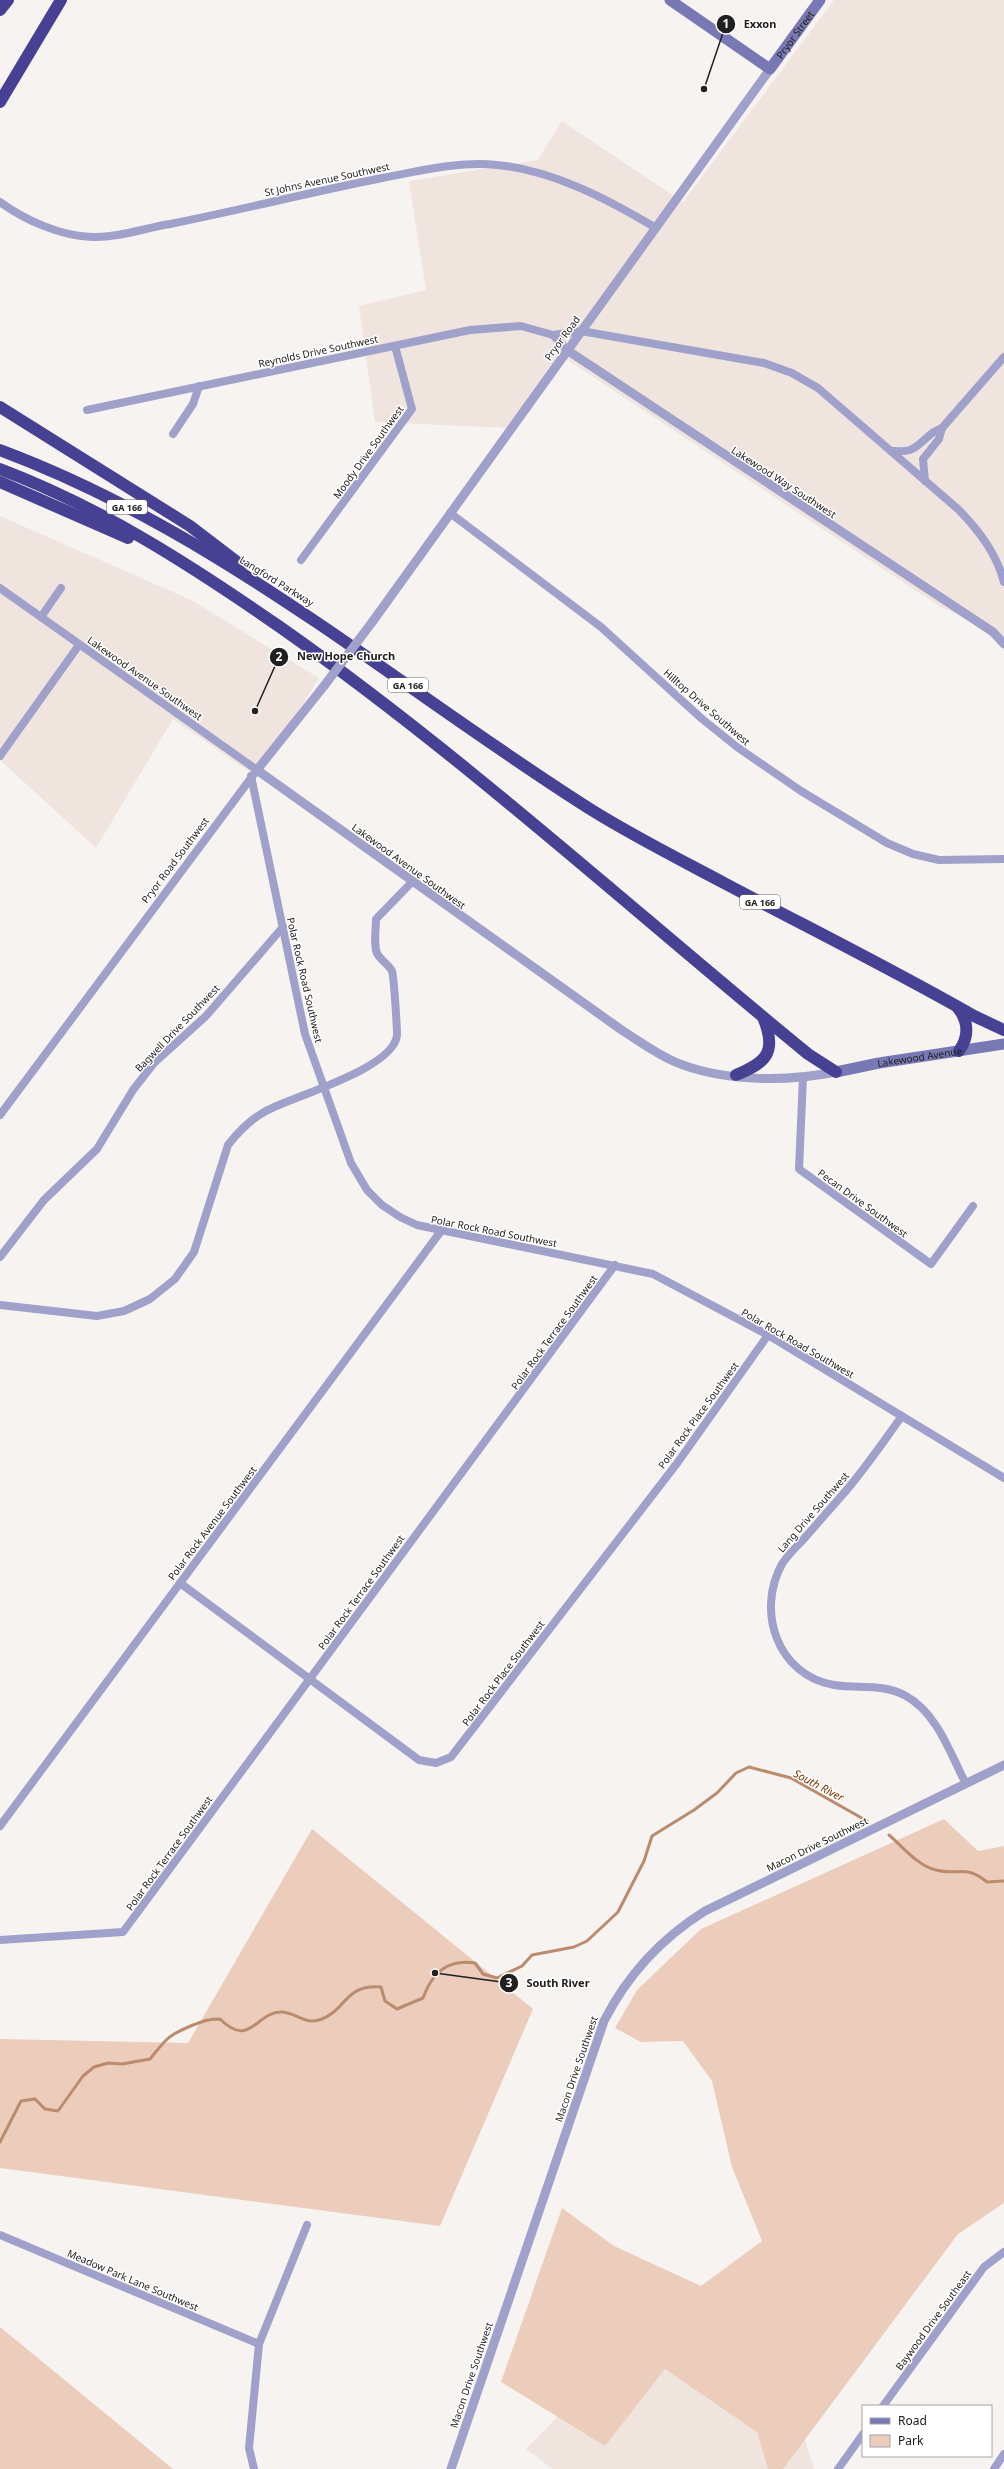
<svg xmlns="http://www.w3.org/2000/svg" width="1004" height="2469" font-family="'Noto Sans',sans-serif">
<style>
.built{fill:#efe4de}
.green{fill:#eccdbb}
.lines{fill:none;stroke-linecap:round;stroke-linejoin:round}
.stream{stroke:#bb8b6e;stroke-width:3}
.minor{stroke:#a0a1ca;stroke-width:8}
.tertiary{stroke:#a0a1ca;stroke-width:9}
.secondary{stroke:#7879b4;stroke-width:11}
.motorway{stroke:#474193;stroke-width:12}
.tertiary-bridge{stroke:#a0a1ca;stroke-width:9}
.labels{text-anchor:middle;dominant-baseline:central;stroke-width:3;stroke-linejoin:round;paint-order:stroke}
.shield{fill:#fff;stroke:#646362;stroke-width:1}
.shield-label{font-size:9px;font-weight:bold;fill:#21201f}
.street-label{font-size:10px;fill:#21201f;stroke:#fff}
.water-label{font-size:11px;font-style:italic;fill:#723604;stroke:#fff}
.leader{fill:none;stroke:#21201f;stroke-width:1.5}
.callout-dot{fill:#21201f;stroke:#fff;stroke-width:1.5}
.mark-label{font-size:12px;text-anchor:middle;font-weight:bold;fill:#fff}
.callout-label{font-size:11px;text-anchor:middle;font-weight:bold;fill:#21201f;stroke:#fff;stroke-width:3;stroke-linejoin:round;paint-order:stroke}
</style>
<rect width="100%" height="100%" fill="#f7f3f1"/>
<g class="built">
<path d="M834,0H1004V637L939,606L563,357L511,428L375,422L359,306L426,290L409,181L538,160L562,121L683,202Z"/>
<path d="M0,516L191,600L319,678L257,777L173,719L96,848L0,760Z"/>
<path d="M644,2328L797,2415L814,2469H553L526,2449Z"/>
</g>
<g class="green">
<path d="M944,1819L978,1851L1004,1846V2203L958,2234L783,2469H768L757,2432L665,2369L605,2446L501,2382L562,2208L614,2246L701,2286L762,2241L732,2167L712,2081L683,2041L641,2042L615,2028L637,1990L701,1929Z"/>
<path d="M312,1829L533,2009L440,2226L0,2168V2039L188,2043Z"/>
<path d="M0,2327L173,2469H0Z"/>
</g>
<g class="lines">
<g class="stream">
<path d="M889,1835C903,1847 918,1866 936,1870C959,1876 965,1864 987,1882L1004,1881"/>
<path d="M0,2142L21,2101L35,2099L45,2109L58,2111L83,2076L94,2067L108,2063L122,2064L150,2059C167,2038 167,2036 193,2025C204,2021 208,2019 220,2019C250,2049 256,2012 281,2012C297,2012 304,2026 322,2019C347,2009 345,1984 381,1987L385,2001L397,2009L423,1998C432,1973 447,1959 475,1963L483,1974L497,1978L522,1966L532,1955L574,1947L587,1941L618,1912L644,1861L652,1836L694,1810L717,1793L736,1773L749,1767L791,1778L867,1821"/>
</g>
<g class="minor">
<path d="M0,202C25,220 60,236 92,237C117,238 145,228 170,224C241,210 311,192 382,178C420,171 458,161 497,165C553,170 609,200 656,228"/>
<path d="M553,335L567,350"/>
<path d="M87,410L470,330L521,326L553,335L581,331L764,363L792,373L818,388L959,510C980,532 996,553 1004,582"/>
<path d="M173,434L193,404L199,386"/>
<path d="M891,451C897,451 904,452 910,450C923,445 928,432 942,428"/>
<path d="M925,481L923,459L939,439L942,428L1004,357"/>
<path d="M450,513L601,627L701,718L737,747L801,791L887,843L913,854L939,860L1004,859"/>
<path d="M301,560L412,409L395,346"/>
<path d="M0,588L257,770L0,1115"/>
<path d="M41,617L61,588"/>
<path d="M0,756L79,645"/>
<path d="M251,776L305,1034L351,1163L367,1190L382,1205L400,1217L417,1225L653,1274L768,1335L1004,1478"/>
<path d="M803,1077L799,1169L931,1264L973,1206"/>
<path d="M0,1257L44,1200L97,1149L133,1090L154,1063L206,1016L283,927"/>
<path d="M0,1305L97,1316L124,1311L150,1299L175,1279L194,1252L228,1145C238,1132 251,1119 266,1111C293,1096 394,1069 397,1035C397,1027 394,977 392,971C389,965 382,961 378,955C373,948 376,928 376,919L412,882"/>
<path d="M902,1416C883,1442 865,1469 844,1493C830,1509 816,1525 802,1541C795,1548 787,1556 782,1564C756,1611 777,1675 834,1685C859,1689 882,1683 906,1696C937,1713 950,1753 966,1784"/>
<path d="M180,1583L419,1760L436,1763L451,1757L678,1462L768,1335"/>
<path d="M0,1826L441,1231"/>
<path d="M0,1940L123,1932L615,1265"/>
<path d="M0,2235L259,2344"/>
<path d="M883,2406L984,2267L1004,2252"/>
<path d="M254,2469L249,2448L259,2344L307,2225"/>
<path d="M838,2469L863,2434"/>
<path d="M994,2469L1004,2454"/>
</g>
<g class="tertiary">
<path d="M567,350L993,632L1004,644"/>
<path d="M373,621L770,69"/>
<path d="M324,686L257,770L623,1031C639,1041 655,1053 673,1061C721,1082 785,1082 836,1072"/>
<path d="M451,2469L604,2021C628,1974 660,1939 705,1911L1004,1765"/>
</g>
<g class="secondary">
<path id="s1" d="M670,0L770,69L820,0"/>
<path id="s2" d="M836,1072L879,1063L1004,1044"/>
</g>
<g class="motorway">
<path d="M0,10L8,0"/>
<path d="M0,102L61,0"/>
<path d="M0,407L190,526L241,565"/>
<path d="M0,450C220,532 394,685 590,809C633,836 679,859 724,883C807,927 892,969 974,1016L1004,1030"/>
<path d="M0,469C101,507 192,566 280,627C465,757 633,911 808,1054L836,1072"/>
<path d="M0,482L128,538"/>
<path d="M958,1008C969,1022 969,1037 959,1051"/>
<path d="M736,1075C768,1062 777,1051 763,1017"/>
</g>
<path class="tertiary-bridge" d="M324,686L373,621"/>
</g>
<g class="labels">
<g class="shield">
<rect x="107" y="500" width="40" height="14" rx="3"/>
<rect x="388" y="678" width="40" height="14" rx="3"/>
<rect x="740" y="895" width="40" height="14" rx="3"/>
</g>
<g class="shield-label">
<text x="127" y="507">GA 166</text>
<text x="408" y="685">GA 166</text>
<text x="760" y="902">GA 166</text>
</g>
<g class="street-label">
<text stroke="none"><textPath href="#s1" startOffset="164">Pryor Street</textPath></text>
<text transform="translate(327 179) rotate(-12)">St Johns Avenue Southwest</text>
<text transform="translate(562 338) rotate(-54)">Pryor Road</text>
<text transform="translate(318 351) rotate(-12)">Reynolds Drive Southwest</text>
<text transform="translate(368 452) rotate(-54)">Moody Drive Southwest</text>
<text transform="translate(784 482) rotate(33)">Lakewood Way Southwest</text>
<text transform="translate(277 581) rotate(32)">Langford Parkway</text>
<text transform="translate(145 678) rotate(35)">Lakewood Avenue Southwest</text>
<text transform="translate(707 707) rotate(41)">Hilltop Drive Southwest</text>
<text transform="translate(175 860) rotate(-53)">Pryor Road Southwest</text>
<text transform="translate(409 866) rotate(36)">Lakewood Avenue Southwest</text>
<text transform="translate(305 980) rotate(77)">Polar Rock Road Southwest</text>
<text transform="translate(177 1028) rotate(-46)">Bagwell Drive Southwest</text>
<text stroke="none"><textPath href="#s2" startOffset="85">Lakewood Avenue</textPath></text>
<text transform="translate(863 1203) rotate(36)">Pecan Drive Southwest</text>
<text transform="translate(494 1231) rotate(11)">Polar Rock Road Southwest</text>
<text transform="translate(554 1332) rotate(-54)">Polar Rock Terrace Southwest</text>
<text transform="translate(798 1343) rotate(30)">Polar Rock Road Southwest</text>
<text transform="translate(698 1415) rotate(-54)">Polar Rock Place Southwest</text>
<text transform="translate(813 1512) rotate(-49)">Lang Drive Southwest</text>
<text transform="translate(212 1523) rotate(-53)">Polar Rock Avenue Southwest</text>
<text transform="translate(361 1592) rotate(-54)">Polar Rock Terrace Southwest</text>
<text transform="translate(503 1673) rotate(-53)">Polar Rock Place Southwest</text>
<text transform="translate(817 1844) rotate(-26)">Macon Drive Southwest</text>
<text transform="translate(169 1853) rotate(-54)">Polar Rock Terrace Southwest</text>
<text transform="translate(576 2069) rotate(-71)">Macon Drive Southwest</text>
<text transform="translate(133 2280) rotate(23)">Meadow Park Lane Southwest</text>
<text transform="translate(933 2320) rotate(-54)">Baywood Drive Southeast</text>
<text transform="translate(471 2375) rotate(-71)">Macon Drive Southwest</text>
</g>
<g class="water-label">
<text transform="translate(819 1785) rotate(28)">South River</text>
</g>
</g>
<path class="leader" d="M704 89L726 24M255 711L279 657M435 1973L509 1983"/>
<g class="callout-dot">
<circle cx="704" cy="89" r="4"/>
<circle cx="255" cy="711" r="4"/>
<circle cx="435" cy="1973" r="4"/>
<circle cx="726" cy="24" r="10"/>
<circle cx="279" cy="657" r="10"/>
<circle cx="509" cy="1983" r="10"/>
</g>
<g class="mark-label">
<text x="726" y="28">1</text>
<text x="279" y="661">2</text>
<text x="509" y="1987">3</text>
</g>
<g class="callout-label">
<text x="760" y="28">Exxon</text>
<text x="346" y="660">New Hope Church</text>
<text x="558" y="1987">South River</text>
</g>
<rect x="862" y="2405" width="130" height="52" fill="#ffffff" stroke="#a6a6a5"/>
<rect x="870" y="2418" width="20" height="6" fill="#7879b4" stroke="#a6a6a5"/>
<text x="898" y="2425" font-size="12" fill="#21201f">Road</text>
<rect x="870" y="2435" width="20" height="12" fill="#eccdbb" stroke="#a6a6a5"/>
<text x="898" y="2445" font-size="12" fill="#21201f">Park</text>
</svg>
